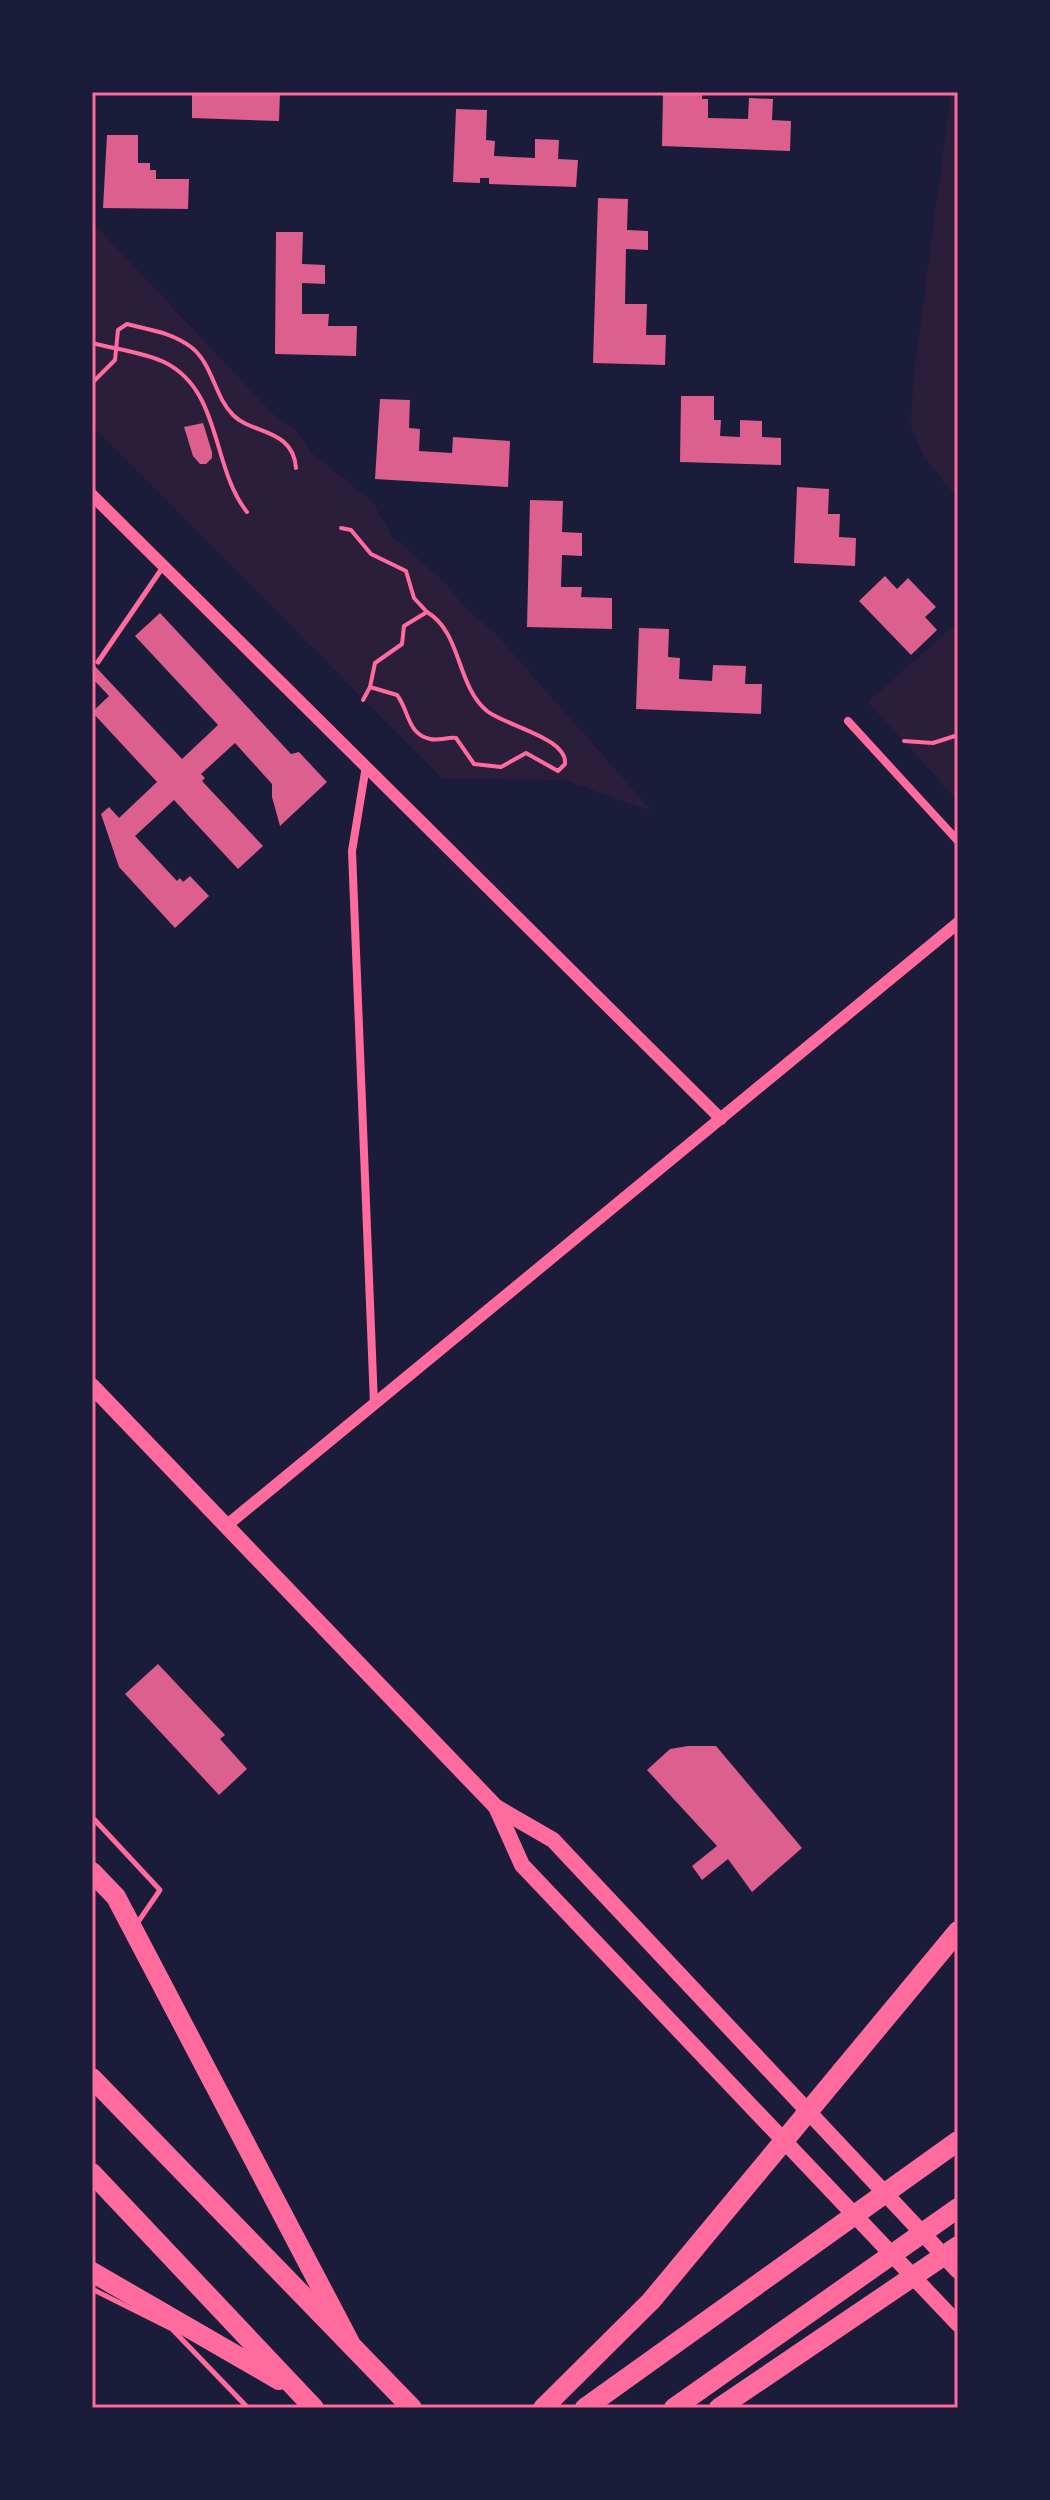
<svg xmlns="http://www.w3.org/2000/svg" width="1050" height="2500" font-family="Rubik,sans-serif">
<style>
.green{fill:#2a1e3b}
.building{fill:#dd5f8e}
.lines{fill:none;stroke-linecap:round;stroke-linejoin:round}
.path{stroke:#ff6b9d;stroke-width:4}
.service{stroke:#ff6b9d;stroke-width:5}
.minor{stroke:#ff6b9d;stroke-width:8}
.tertiary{stroke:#ff6b9d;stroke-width:12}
.primary{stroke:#ff6b9d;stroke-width:16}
.motorway{stroke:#ff6b9d;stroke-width:20}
.neatline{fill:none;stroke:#ff6b9d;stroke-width:3}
</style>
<rect width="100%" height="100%" fill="#1b1b3a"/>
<g class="green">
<path d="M951,92H958V499L923,455L911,426L913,381Z"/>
<path d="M92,222L274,415L294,428L313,454L373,502L391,535L448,585L464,607L495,633L652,811L563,780L443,779L92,426Z"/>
<path d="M958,622V801L868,702Z"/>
</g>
<g class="building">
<path d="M192,92H280L279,121L192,118Z"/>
<path d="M663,92H702V99H708V118L748,119L749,98L773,99L772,120L791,121L790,151L662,146Z"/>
<path d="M456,109L487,110L486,140L495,141L494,156L535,158V139L559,140L558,159L578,160L576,187L489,184V178H480V183L453,182Z"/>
<path d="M107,135H138V163H150V170H156V179H189L188,209L103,208Z"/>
<path d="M598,198L628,199L627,230L648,231V250L626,249L625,304H647L646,335H666L665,365L593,363Z"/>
<path d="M276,232H303L302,264L325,265V284L302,283V314H329L328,326H357L356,356L275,354Z"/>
<path d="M681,396H714V420H721L720,436L740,437V420L762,421V437L781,438V465L680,462Z"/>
<path d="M380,399L410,400L409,428L420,429L419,451L452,453L453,437L510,441L508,487L375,479Z"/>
<path d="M203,423L212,452V458L206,464H200L193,456L184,427Z"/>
<path d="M797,487L829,489L828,514H840L839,537L856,538L855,566L794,563Z"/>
<path d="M530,500L563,501L562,532L582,533V556L562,555L561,587H582L581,597L612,598V629L527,627Z"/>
<path d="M885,576L897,589L908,578L936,607L925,617L937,630L911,655L859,601Z"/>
<path d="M160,613L291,754L299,752L327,782L280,826L272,797V784L235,743L201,774L205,778L202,781L263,846L238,869L174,800L135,836L177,881L180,878L183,882L190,876L209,896L175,928L119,867L101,814L109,807L119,818L157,782L92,712L109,696L92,678V663L182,759L218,725L135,636Z"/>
<path d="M639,628L669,629L668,657L680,658L679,679L712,681L713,665L746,666L745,684H762L761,714L636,709Z"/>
<path d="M158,1664L225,1735L220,1739L247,1769L219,1795L125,1694Z"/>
<path d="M688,1746H716L802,1848L752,1892L728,1859L702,1880L692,1866L717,1846L647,1770L670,1749Z"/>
</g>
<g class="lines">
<g class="path">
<path d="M92,343C115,349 143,352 164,362C222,390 211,467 247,512"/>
<path d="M92,383L115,360L118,330L127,324C150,330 171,332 191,347C213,364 214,396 233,415C251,434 293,428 296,468"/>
<path d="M341,528L351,530L371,554L406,571L414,598L427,612L404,626L402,644L375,663L370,687L363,700"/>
<path d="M370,687L397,695C409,710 407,734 430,739C439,741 447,737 456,738L474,764L501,767L526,753L558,771L565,764C568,738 506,726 487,711C456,685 462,633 427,612"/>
<path d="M904,741L933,743L958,735"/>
</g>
<g class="service">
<path d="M98,662L163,567"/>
<path d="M92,686V685"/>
<path d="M92,1817L160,1890L136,1925"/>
<path d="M92,2289L172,2329L248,2408"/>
</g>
<g class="minor">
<path d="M848,721L958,841"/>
<path d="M366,766L352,851L374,1404"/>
</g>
<g class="tertiary">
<path d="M92,495L721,1119"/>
<path d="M226,1526L958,923"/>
</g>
<g class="primary">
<path d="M92,1386L496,1807L553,1840L958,2271"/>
<path d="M496,1807L522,1865L958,2324"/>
</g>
<g class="motorway">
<path d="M92,1872L116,1897L349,2341"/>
<path d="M92,2078L412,2408"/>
<path d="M92,2173L314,2408"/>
<path d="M92,2272L279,2380"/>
<path d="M543,2408L651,2301L958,1931"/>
<path d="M585,2408L958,2141"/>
<path d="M674,2408L958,2208"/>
<path d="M719,2408L958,2246"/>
</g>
</g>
<rect width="1050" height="2500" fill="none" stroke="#1b1b3a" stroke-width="188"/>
<rect x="94" y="94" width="862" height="2312" class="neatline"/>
</svg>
